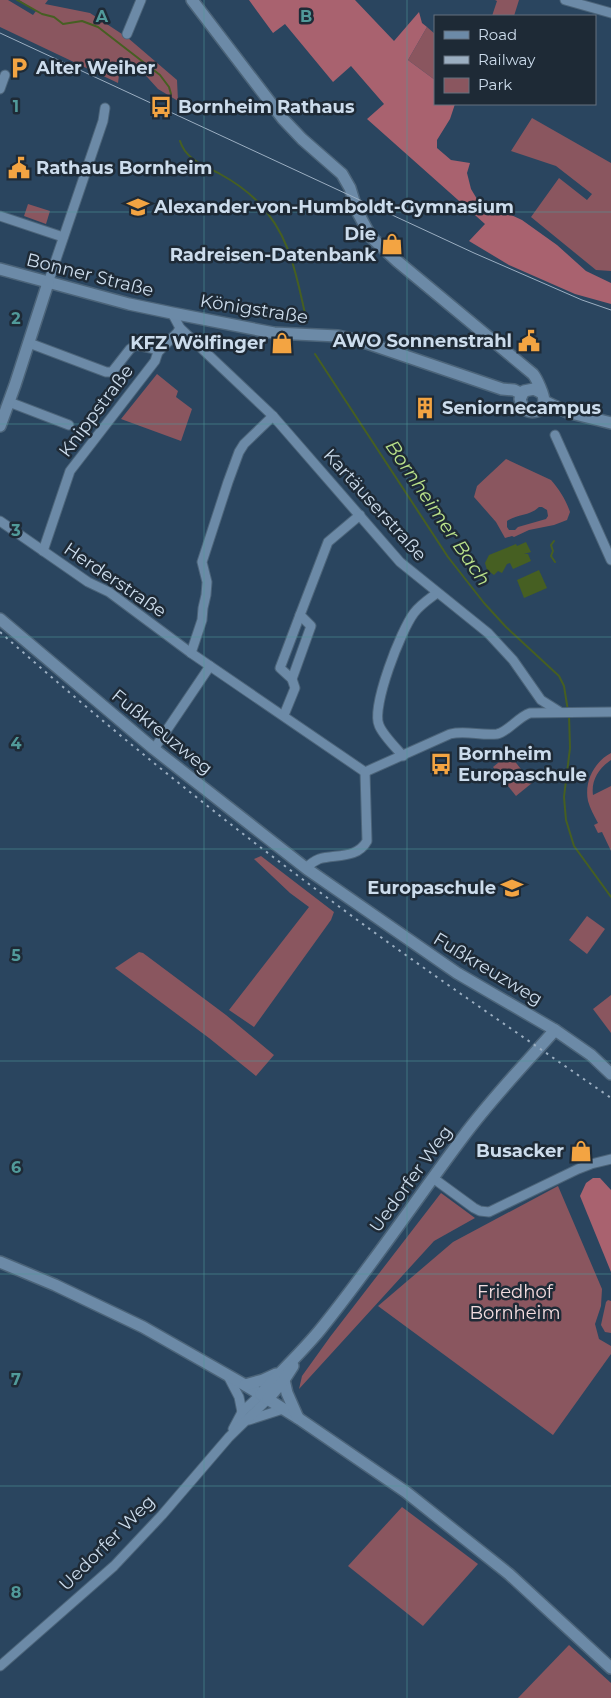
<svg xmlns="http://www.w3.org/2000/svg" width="611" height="1698" font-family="Montserrat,sans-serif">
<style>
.green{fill:#8a565f;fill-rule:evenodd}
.forest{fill:#a9626f}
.water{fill:#465f22}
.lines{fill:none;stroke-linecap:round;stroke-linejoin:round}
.stream{stroke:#465f22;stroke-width:2}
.street-casing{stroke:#4c6479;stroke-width:11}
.secondary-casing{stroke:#4c6479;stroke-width:14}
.street{stroke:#6c8aa7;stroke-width:9}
.secondary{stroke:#6c8aa7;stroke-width:11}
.tram{stroke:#9baec1;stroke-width:1}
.rail{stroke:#9baec1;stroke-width:2;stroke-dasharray:2.5 5;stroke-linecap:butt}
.grid{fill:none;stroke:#519a9a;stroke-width:1;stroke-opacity:0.55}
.labels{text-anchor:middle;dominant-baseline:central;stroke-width:5;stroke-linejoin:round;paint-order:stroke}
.poi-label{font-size:18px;font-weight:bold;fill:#ccdcec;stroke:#1e2a36;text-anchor:start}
.street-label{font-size:18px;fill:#ccdcec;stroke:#1e2a36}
.park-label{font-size:18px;fill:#f2dcdf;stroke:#1e2a36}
.water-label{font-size:19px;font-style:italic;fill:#bae28a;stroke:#1e2a36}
.grid-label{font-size:16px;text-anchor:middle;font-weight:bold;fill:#519a9a;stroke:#1e2a36;stroke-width:5;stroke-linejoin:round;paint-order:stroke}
</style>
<rect width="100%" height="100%" fill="#2a455f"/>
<g class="green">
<path d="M0,0H8L33,15L36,11L19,0H48L45,4L90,13L128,38L177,80L178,101L158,89L139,68L124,59L114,63L119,75L118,83L0,27Z"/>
<path d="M495,0H519L514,16H492L497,1Z"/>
<path d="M427,27L435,34V80L408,60Z"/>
<path d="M532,118L611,163V271L596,270L531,217L559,178L587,200L592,194L556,166L511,151Z"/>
<path d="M28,204L50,211L46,224L24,216Z"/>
<path d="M157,374L178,391L176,397L192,409L181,441L121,419Z"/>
<path d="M506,459L551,480C559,489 566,500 570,512L567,520L554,525L529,530L514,537L512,536L505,538L496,522L474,497L477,486ZM539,507H542L547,510L548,516L546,519L518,527L515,530H509L507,527V521C517,514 530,516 539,507Z"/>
<path d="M611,753V760C599,768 591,780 593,795L611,786V851L602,832L598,833L594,825L598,823C594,816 590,808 588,801C584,782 594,762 611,753Z"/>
<path d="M509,754L532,783L516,796L493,767Z"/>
<path d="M261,856L334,912L331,920L254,1027L229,1010L309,907L290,893L254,859Z"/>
<path d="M587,916L605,929L587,954L569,940Z"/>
<path d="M139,952L143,953L226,1015L274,1055L256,1076L209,1038L115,968Z"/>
<path d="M611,995V1033L593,1009Z"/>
<path d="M558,1186L602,1289L601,1306L595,1324L599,1339L611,1346V1354L553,1435L378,1306L453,1242Z"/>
<path d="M441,1193L475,1218L434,1241L299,1389L302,1376L330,1337Z"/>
<path d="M608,1300L611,1301V1333L605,1332L601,1325L606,1302Z"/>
<path d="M402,1507L478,1564L423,1626L348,1566Z"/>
<path d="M569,1645L611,1683V1698H518Z"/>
</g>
<g class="forest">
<path d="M249,0H355L394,41L419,12L422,23L427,27L408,60L435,80V104H455L450,119L437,140V148L451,160L470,163L467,173L471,189L477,199L522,220L557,245L586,271L611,283V304L575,294L509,265L469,241L485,224L367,119L384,104L351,66L333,82L285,24L273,33Z"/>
<path d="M593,1178H600L611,1190V1272L580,1196L586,1183Z"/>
</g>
<g class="water">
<path d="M526,542L531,552L524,554H528L531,561L513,569L510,563L507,564L502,573L498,571L494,575L487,570L485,563L489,555L516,544L517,546Z"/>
<path d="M539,570L547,588L524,598L517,580Z"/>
</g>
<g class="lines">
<g class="stream">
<path d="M17,0L42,14L54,17L63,24L82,21L98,27L160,75L169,87L171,94"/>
<path d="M180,141C186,160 204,165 220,174C233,181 246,190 257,201C292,237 296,276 307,322"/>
<path d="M315,354L448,557L484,603L506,627L559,676L564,686L568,711"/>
<path d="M554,541L551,545L553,551L551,556L555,562"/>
<path d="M569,715L570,748L564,797L566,820L574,846L611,897"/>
</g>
<g class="street-casing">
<g id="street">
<path d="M565,0L611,13"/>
<path d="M127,34L141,0"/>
<path d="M0,89L5,75"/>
<path d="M0,216L63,237"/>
<path d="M48,283L103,121L105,108"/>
<path d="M172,313L180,328L273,416L400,562L488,633L513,660L541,700L560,712"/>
<path d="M29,343L106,372H112L130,349L136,345L155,349L158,352"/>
<path d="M9,402L69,425"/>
<path d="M555,435L611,560"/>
<path d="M0,521L88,582L109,592L191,653L365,772"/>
<path d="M43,551L70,471L155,361L158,352L177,333L180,328"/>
<path d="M191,653L202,620L203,608L206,595L207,582L202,562L228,482L239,452L244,444L273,416"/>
<path d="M292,679L280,668L300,615"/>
<path d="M284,715L295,688L292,679L311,626L300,615L328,542L360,515"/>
<path d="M154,749L210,666"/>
<path d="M403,756C396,748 382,734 379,725C371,707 401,630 414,613C420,605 429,599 437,593"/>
<path d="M365,772L450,734C466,730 481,736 497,734C508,732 518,717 530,713L611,712"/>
<path d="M306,868C310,864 314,861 319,859C336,854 357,859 367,841L365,772"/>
<path d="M433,1178L474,1208L480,1211L489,1212L578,1169L591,1164L611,1159"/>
<path d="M228,1376L239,1397L242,1412"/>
<path d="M249,1420L283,1409"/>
<path d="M233,1429L242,1412L261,1394"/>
<path d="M0,1666L114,1566L162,1515L229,1437L268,1399"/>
</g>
</g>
<g class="secondary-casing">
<g id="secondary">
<path d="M192,0L283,119L302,139L342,174L350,188L357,211L371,237L397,261L533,374C537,379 544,395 544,401C544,413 530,414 523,408L520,399L524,391L534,389L540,392"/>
<path d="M0,269L129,304L172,313L274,333L338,336L364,342L502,389L514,390L522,394"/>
<path d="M544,401L567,412L611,423"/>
<path d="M0,426L15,385L48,283"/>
<path d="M0,619L154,749L307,869L457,973L555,1030L591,1055L611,1074"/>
<path d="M0,1262L55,1285L143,1327L245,1385L298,1418L406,1492L509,1574L611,1668"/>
<path d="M284,1380L287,1393L298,1418"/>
<path d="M245,1385L263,1380L276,1374"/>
<path d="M261,1394C280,1372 302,1352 320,1330C371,1267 415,1201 463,1137C491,1099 524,1065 555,1030"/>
<path d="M268,1399L284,1380L293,1366"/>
</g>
</g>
<use href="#street" class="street"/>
<use href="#secondary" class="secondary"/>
<path class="tram" d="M0,33L474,253L582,300L611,310"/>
<path class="rail" d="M0,632C107,727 218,817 333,902C424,970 518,1033 611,1098"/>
</g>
<path class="grid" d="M204,0V1698M407,0V1698M0,212H611M0,424H611M0,637H611M0,849H611M0,1061H611M0,1274H611M0,1486H611"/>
<defs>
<g id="parking-bare" transform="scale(1.725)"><path d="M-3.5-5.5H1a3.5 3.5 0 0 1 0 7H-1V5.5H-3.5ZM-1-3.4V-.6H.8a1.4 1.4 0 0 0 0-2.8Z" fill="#f3a442" stroke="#1e2a36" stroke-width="2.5" paint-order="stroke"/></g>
<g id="bus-bare" transform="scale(1.725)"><path d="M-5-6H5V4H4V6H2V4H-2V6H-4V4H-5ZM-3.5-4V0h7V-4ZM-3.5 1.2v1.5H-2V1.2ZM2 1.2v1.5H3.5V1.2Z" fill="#f3a442" stroke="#1e2a36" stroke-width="2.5" paint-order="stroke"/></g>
<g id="civic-bare" transform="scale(1.725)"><path d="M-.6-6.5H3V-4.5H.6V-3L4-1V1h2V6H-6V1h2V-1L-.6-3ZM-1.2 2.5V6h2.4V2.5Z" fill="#f3a442" stroke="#1e2a36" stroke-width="2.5" paint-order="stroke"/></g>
<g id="school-bare" transform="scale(1.725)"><path d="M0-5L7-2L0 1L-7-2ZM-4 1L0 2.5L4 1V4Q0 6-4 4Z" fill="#f3a442" stroke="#1e2a36" stroke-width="2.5" paint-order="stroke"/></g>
<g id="shop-bare" transform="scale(1.725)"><path d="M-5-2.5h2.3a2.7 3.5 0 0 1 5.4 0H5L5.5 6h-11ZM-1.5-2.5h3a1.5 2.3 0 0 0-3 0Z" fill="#f3a442" stroke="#1e2a36" stroke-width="2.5" paint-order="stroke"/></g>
<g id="building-bare" transform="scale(1.725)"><path d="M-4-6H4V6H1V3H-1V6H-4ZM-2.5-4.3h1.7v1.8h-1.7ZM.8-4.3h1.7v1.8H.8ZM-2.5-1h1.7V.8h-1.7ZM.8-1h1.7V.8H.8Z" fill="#f3a442" stroke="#1e2a36" stroke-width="2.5" paint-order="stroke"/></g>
</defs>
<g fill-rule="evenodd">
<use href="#parking-bare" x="19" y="68"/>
<use href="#bus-bare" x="161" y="107"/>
<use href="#civic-bare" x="19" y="168"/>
<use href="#school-bare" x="138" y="207"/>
<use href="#shop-bare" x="392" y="244"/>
<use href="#civic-bare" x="529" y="341"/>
<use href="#shop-bare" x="282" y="343"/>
<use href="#building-bare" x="425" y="408"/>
<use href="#bus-bare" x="441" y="764"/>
<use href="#school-bare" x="512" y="888"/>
<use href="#shop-bare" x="581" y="1151"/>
</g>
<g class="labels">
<g class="poi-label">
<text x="36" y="68">Alter Weiher</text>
<text x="178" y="107">Bornheim Rathaus</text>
<text x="36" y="168">Rathaus Bornheim</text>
<text x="154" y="207">Alexander-von-Humboldt-Gymnasium</text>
<text x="376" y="234" text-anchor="end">Die<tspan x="376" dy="21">Radreisen-Datenbank</tspan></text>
<text x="512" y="341" text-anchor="end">AWO Sonnenstrahl</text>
<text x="266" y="343" text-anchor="end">KFZ Wölfinger</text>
<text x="442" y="408">Seniornecampus</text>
<text x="458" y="754">Bornheim<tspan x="458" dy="21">Europaschule</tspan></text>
<text x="496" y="888" text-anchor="end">Europaschule</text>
<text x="564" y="1151" text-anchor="end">Busacker</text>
</g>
<g class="street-label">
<text transform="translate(90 275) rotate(14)">Bonner Straße</text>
<text transform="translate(254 309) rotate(9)">Königstraße</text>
<text transform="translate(96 411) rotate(-53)">Knippstraße</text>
<text transform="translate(375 505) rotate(48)">Kartäuserstraße</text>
<text transform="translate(115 580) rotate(34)">Herderstraße</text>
<text transform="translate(162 732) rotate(39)">Fußkreuzweg</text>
<text transform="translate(488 969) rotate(31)">Fußkreuzweg</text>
<text transform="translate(411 1179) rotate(-54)">Uedorfer Weg</text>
<text transform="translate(107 1543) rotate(-45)">Uedorfer Weg</text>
</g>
<g class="park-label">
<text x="515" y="1292">Friedhof<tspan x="515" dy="21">Bornheim</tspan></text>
</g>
<g class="water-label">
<text transform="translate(438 513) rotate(56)">Bornheimer Bach</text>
</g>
</g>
<g class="grid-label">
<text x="102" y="22">A</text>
<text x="306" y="22">B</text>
<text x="16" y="112">1</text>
<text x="16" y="324">2</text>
<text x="16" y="536">3</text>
<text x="16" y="749">4</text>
<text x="16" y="961">5</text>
<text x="16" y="1173">6</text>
<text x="16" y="1385">7</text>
<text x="16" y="1598">8</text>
</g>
<rect x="434" y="15" width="162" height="90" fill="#1e2a36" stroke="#64717f"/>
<rect x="444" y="31" width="25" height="8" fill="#6c8aa7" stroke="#64717f"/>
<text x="478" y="40" font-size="15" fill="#ccdcec">Road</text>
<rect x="444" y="56" width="25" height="8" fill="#9baec1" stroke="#64717f"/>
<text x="478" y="65" font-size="15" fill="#ccdcec">Railway</text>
<rect x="444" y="78" width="25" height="15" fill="#8a565f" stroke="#64717f"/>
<text x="478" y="90" font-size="15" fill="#ccdcec">Park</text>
</svg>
